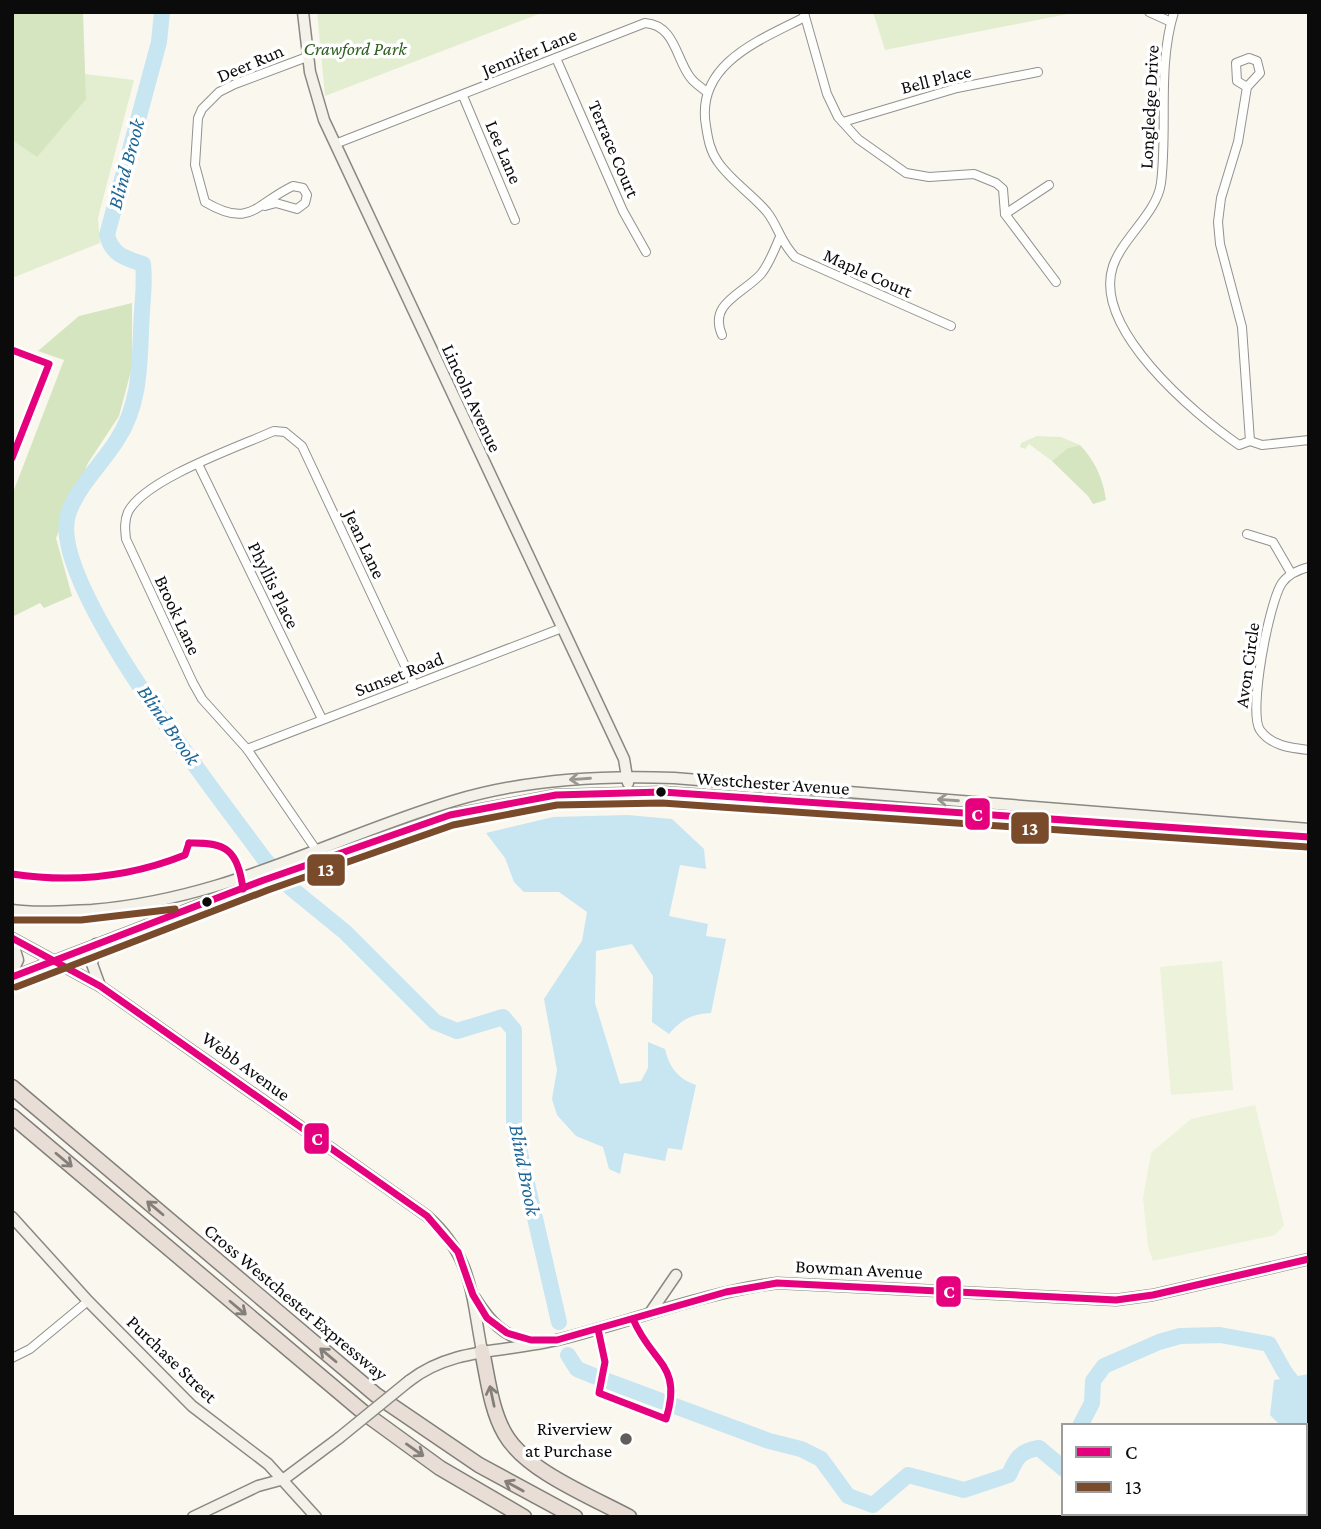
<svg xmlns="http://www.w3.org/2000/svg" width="1321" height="1529" font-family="'Crimson Pro',serif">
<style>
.green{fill:#e3eed0}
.forest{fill:#d5e5bf}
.pitch{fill:#edf2da}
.water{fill:#c8e5f2}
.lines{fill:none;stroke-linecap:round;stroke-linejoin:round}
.river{stroke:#c8e5f2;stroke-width:16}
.street-casing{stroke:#93918e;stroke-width:10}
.secondary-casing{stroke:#898884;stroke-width:13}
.highway-casing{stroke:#807f7b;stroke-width:17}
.street{stroke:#fefefd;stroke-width:8}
.secondary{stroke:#f4f2e8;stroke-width:10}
.highway{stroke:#e8ded5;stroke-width:14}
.secondary-bridge-casing{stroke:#898884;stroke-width:13;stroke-linecap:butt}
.secondary-bridge{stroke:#f4f2e8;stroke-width:10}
.bus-1-casing{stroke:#fff;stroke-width:12}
.bus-2-casing{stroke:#fff;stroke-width:12}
.bus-1{stroke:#e5007d;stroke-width:7}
.bus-2{stroke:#7a4b2a;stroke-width:7}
.oneway{stroke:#979690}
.oneway2{stroke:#857f7a}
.bus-dot{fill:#0b0b0b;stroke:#fff;stroke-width:2.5}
.poi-dot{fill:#5f5e5b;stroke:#fff;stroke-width:2.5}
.labels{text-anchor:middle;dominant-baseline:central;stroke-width:7;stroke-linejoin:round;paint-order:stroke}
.park-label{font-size:19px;font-style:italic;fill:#2f5f20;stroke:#fff}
.street-label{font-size:19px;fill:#0b0b0b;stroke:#fff}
.poi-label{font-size:19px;fill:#0b0b0b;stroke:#fff;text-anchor:end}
.water-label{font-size:21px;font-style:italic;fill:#1c6596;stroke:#fff}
.line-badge{stroke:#fff;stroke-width:2.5}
.badge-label{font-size:19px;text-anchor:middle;font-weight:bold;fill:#fff}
</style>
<rect width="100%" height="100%" fill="#faf7ef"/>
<g class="green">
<path d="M317,12H544L325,96Z"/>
<path d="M873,12H1078L885,50Z"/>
<path d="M85,74L134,80L98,218L100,243L12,278V140L36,156L85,99Z"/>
<path d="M1037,436L1061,437L1080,445L1068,448L1052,461L1029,444L1025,449L1020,447L1021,443Z"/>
</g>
<g class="forest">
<path d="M12,12H83L86,99L37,157L12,140Z"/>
<path d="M132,303V367L119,416L88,463L56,538L72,596L44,608L40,603L12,617V495L64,360L38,351L79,316Z"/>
<path d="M1080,445C1095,461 1103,478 1106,500L1093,504L1088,496L1052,461L1068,448Z"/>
</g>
<g class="pitch">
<path d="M1222,961L1233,1090L1171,1095L1160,967Z"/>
<path d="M1255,1105L1284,1225L1275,1235L1153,1261L1148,1247L1143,1198L1151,1153L1191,1119Z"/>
</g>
<g class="water">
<path d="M628,815L672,819L704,849L706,869L680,865L669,916L708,924L706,936L726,939L711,1013C692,1014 682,1019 669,1034L652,1022L653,976L632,944L596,951L595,1003L620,1084L641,1081L648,1068V1042L665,1049C669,1067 678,1079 696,1085L682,1150L668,1148L665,1161L624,1153L620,1174L609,1169L603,1147L576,1136L557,1115L552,1099L557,1070L544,999L582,941L587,912L559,892H524L514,882L505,858L486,833L553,817Z"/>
<path d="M1309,1374V1453L1305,1450V1426H1281L1270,1415L1274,1380Z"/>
</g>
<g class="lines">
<g class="river">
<path d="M162,12L159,42L107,235C112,255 125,258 143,264C145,281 143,295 142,311C139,356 143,400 117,440C102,464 76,488 68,515C47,583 222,800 265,860L291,888L345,932L435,1022L457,1031L503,1017L514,1030V1127L559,1322"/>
<path d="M568,1355L577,1369L594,1376L769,1441L801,1449L821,1459L848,1496L873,1505L908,1475L964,1490L1009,1475C1016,1458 1020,1451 1039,1448L1064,1469"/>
<path d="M1080,1426L1092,1403L1093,1381L1104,1366L1159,1342L1180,1336L1220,1335L1269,1344L1284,1371L1309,1404"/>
</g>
<g class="street-casing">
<g id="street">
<path d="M1149,12L1171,22"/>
<path d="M1174,12C1157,67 1168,126 1161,183C1157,213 1123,237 1113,266C1092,328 1193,413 1239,445L1250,441L1262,445L1309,440"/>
<path d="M804,13L827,94L838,117L858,139L906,173L929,177L974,174L996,183L1003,189L1005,214L1056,282"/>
<path d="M805,17C760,40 695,64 706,126C708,139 710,151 718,162C731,181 752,194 767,212C778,226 780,241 795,257L951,326"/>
<path d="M556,58L623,211L646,252"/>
<path d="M1247,87L1237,81L1236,63L1249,58L1257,61L1260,73L1247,87L1238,142L1221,198L1218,222L1220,244L1242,327L1250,441"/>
<path d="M463,96L515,220"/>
<path d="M843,122L957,88L1038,72"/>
<path d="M335,144L645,23C675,25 676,59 690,77C694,83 702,88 707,92"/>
<path d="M265,206L276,203L297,209L305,203L307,195L303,188L293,186C255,204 251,229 205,202L195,165L198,118L202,109L219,92L235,84L307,57"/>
<path d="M1005,214L1049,185"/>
<path d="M722,335C708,303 743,294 761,274C769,264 774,251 779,239"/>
<path d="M198,464L322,719"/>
<path d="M1247,534L1273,542L1291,573"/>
<path d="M1309,567C1298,570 1288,574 1282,583C1269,602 1248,712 1260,730C1271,746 1291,748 1309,750"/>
<path d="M247,749L562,628"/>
<path d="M319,854L247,749L202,699L193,683L126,539C125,530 124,521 128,512C145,479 238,447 274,431L285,432L302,446L414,685"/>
<path d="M12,1358L30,1349L88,1301"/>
</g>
</g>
<g class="secondary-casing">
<g id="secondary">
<path d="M303,12L310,72L324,120L624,759L628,783"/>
<path d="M12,910C38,914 66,911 92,910C227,899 328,839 453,801C525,779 600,775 674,778L1309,829"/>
<path d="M12,938L100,986L427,1216C473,1257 471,1295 482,1351"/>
<path d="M12,940L18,960L12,973"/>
<path d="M96,944L92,964L100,986"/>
<path d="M12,977L264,880L450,815L556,795L662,792L1309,837"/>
<path d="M12,1217L88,1301L192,1406L268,1464L316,1517"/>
<path d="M475,1298C489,1320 504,1338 532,1342"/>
<path d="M650,1313L676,1275"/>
<path d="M409,1381C454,1346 508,1353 561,1339C633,1321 703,1293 777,1283L1116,1300L1153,1295L1309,1259"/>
<path d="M193,1517L258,1486L284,1479L339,1438"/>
</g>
</g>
<g class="highway-casing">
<g id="highway">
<path d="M12,1087L376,1395L479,1465L575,1517"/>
<path d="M12,1116L363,1412L440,1468L524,1517"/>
<path d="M482,1351C488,1379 491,1410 505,1434C526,1471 592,1497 629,1517"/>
</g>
</g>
<use href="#street" class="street"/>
<use href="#secondary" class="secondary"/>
<use href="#highway" class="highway"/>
<g class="secondary-bridge-casing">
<path id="secondary-bridge" d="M339,1438L409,1381"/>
</g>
<use href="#secondary-bridge" class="secondary-bridge"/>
<g class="bus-1-casing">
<g id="bus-1">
<path d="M12,350L49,364L12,458"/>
<path d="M189,843C226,842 238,850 243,889"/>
<path d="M12,874C71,883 130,877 185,855L189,843"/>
<path d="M12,938L100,986L427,1216L458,1252L473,1295L487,1318L507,1333L531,1340H557L726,1292L777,1283L1116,1300L1153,1295L1309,1259"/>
<path d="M12,977L264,880L450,815L556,795L662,792L1309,837"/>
<path d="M598,1329L605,1362L599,1393L666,1419C683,1364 652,1364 633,1319"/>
</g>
</g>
<g class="bus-2-casing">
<g id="bus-2">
<path d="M12,920H81L175,909"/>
<path d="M16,987L268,890L453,825L557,805L662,803L1308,847"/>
</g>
</g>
<use href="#bus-1" class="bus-1"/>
<use href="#bus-2" class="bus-2"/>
</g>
<defs><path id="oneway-shaft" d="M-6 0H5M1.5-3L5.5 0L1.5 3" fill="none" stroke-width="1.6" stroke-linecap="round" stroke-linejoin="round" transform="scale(1.75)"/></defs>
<g class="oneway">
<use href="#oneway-shaft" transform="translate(580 779) rotate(176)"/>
<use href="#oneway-shaft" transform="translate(948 800) rotate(-176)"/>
</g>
<g class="oneway2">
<use href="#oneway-shaft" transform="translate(64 1160) rotate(40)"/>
<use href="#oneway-shaft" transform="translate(155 1208) rotate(-140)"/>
<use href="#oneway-shaft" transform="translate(238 1308) rotate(40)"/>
<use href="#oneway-shaft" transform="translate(328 1355) rotate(-140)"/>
<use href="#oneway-shaft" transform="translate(492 1396) rotate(-102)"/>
<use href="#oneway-shaft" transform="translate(415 1450) rotate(35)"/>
<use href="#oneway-shaft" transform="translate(514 1486) rotate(-151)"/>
</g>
<g class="bus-dot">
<circle cx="661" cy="792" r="6"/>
<circle cx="207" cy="902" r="6"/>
</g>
<circle class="poi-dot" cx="626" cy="1439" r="7"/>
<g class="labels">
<g class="park-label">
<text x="355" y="48">Crawford Park</text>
</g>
<g class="street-label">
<text transform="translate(529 52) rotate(-22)">Jennifer Lane</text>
<text transform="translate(250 63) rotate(-23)">Deer Run</text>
<text transform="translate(936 79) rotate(-14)">Bell Place</text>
<text transform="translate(1149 107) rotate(-87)">Longledge Drive</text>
<text transform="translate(614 149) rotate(67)">Terrace Court</text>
<text transform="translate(504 152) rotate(67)">Lee Lane</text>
<text transform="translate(868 273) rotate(24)">Maple Court</text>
<text transform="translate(472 398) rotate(65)">Lincoln Avenue</text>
<text transform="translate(365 544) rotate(65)">Jean Lane</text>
<text transform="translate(274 585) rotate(64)">Phyllis Place</text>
<text transform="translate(178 615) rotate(65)">Brook Lane</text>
<text transform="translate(1247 665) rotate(-82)">Avon Circle</text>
<text transform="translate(399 674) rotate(-21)">Sunset Road</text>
<text transform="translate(773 783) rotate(4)">Westchester Avenue</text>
<text transform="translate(246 1066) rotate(36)">Webb Avenue</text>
<text transform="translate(859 1269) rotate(3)">Bowman Avenue</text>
<text transform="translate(296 1302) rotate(40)">Cross Westchester Expressway</text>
<text transform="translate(172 1359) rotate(44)">Purchase Street</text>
</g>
<g class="poi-label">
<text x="612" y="1428">Riverview<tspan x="612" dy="22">at Purchase</tspan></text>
</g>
<g class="water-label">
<text transform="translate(126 164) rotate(-75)">Blind Brook</text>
<text transform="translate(169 725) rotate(55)">Blind Brook</text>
<text transform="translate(525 1170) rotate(79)">Blind Brook</text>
</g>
</g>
<g class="line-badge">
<rect x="964" y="797" width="27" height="34" rx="7" fill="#e5007d"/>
<rect x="1010" y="811" width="40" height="34" rx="7" fill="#7a4b2a"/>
<rect x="306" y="853" width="40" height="34" rx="7" fill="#7a4b2a"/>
<rect x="303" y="1122" width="27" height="33" rx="7" fill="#e5007d"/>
<rect x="935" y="1275" width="27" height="33" rx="7" fill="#e5007d"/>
</g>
<g class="badge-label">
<text x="977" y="821">C</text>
<text x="1030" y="835">13</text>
<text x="326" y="876">13</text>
<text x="317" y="1145">C</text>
<text x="949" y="1298">C</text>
</g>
<rect width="1321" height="1529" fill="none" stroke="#0b0b0b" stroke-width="28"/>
<rect x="1062" y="1424" width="245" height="91" fill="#ffffff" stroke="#9d9d9d" stroke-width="2"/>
<rect x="1076" y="1447" width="35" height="10" fill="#e5007d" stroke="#9d9d9d" stroke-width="2"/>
<text x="1125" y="1459" font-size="21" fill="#0b0b0b">C</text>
<rect x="1076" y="1482" width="35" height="10" fill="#7a4b2a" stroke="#9d9d9d" stroke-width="2"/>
<text x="1125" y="1494" font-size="21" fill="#0b0b0b">13</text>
</svg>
